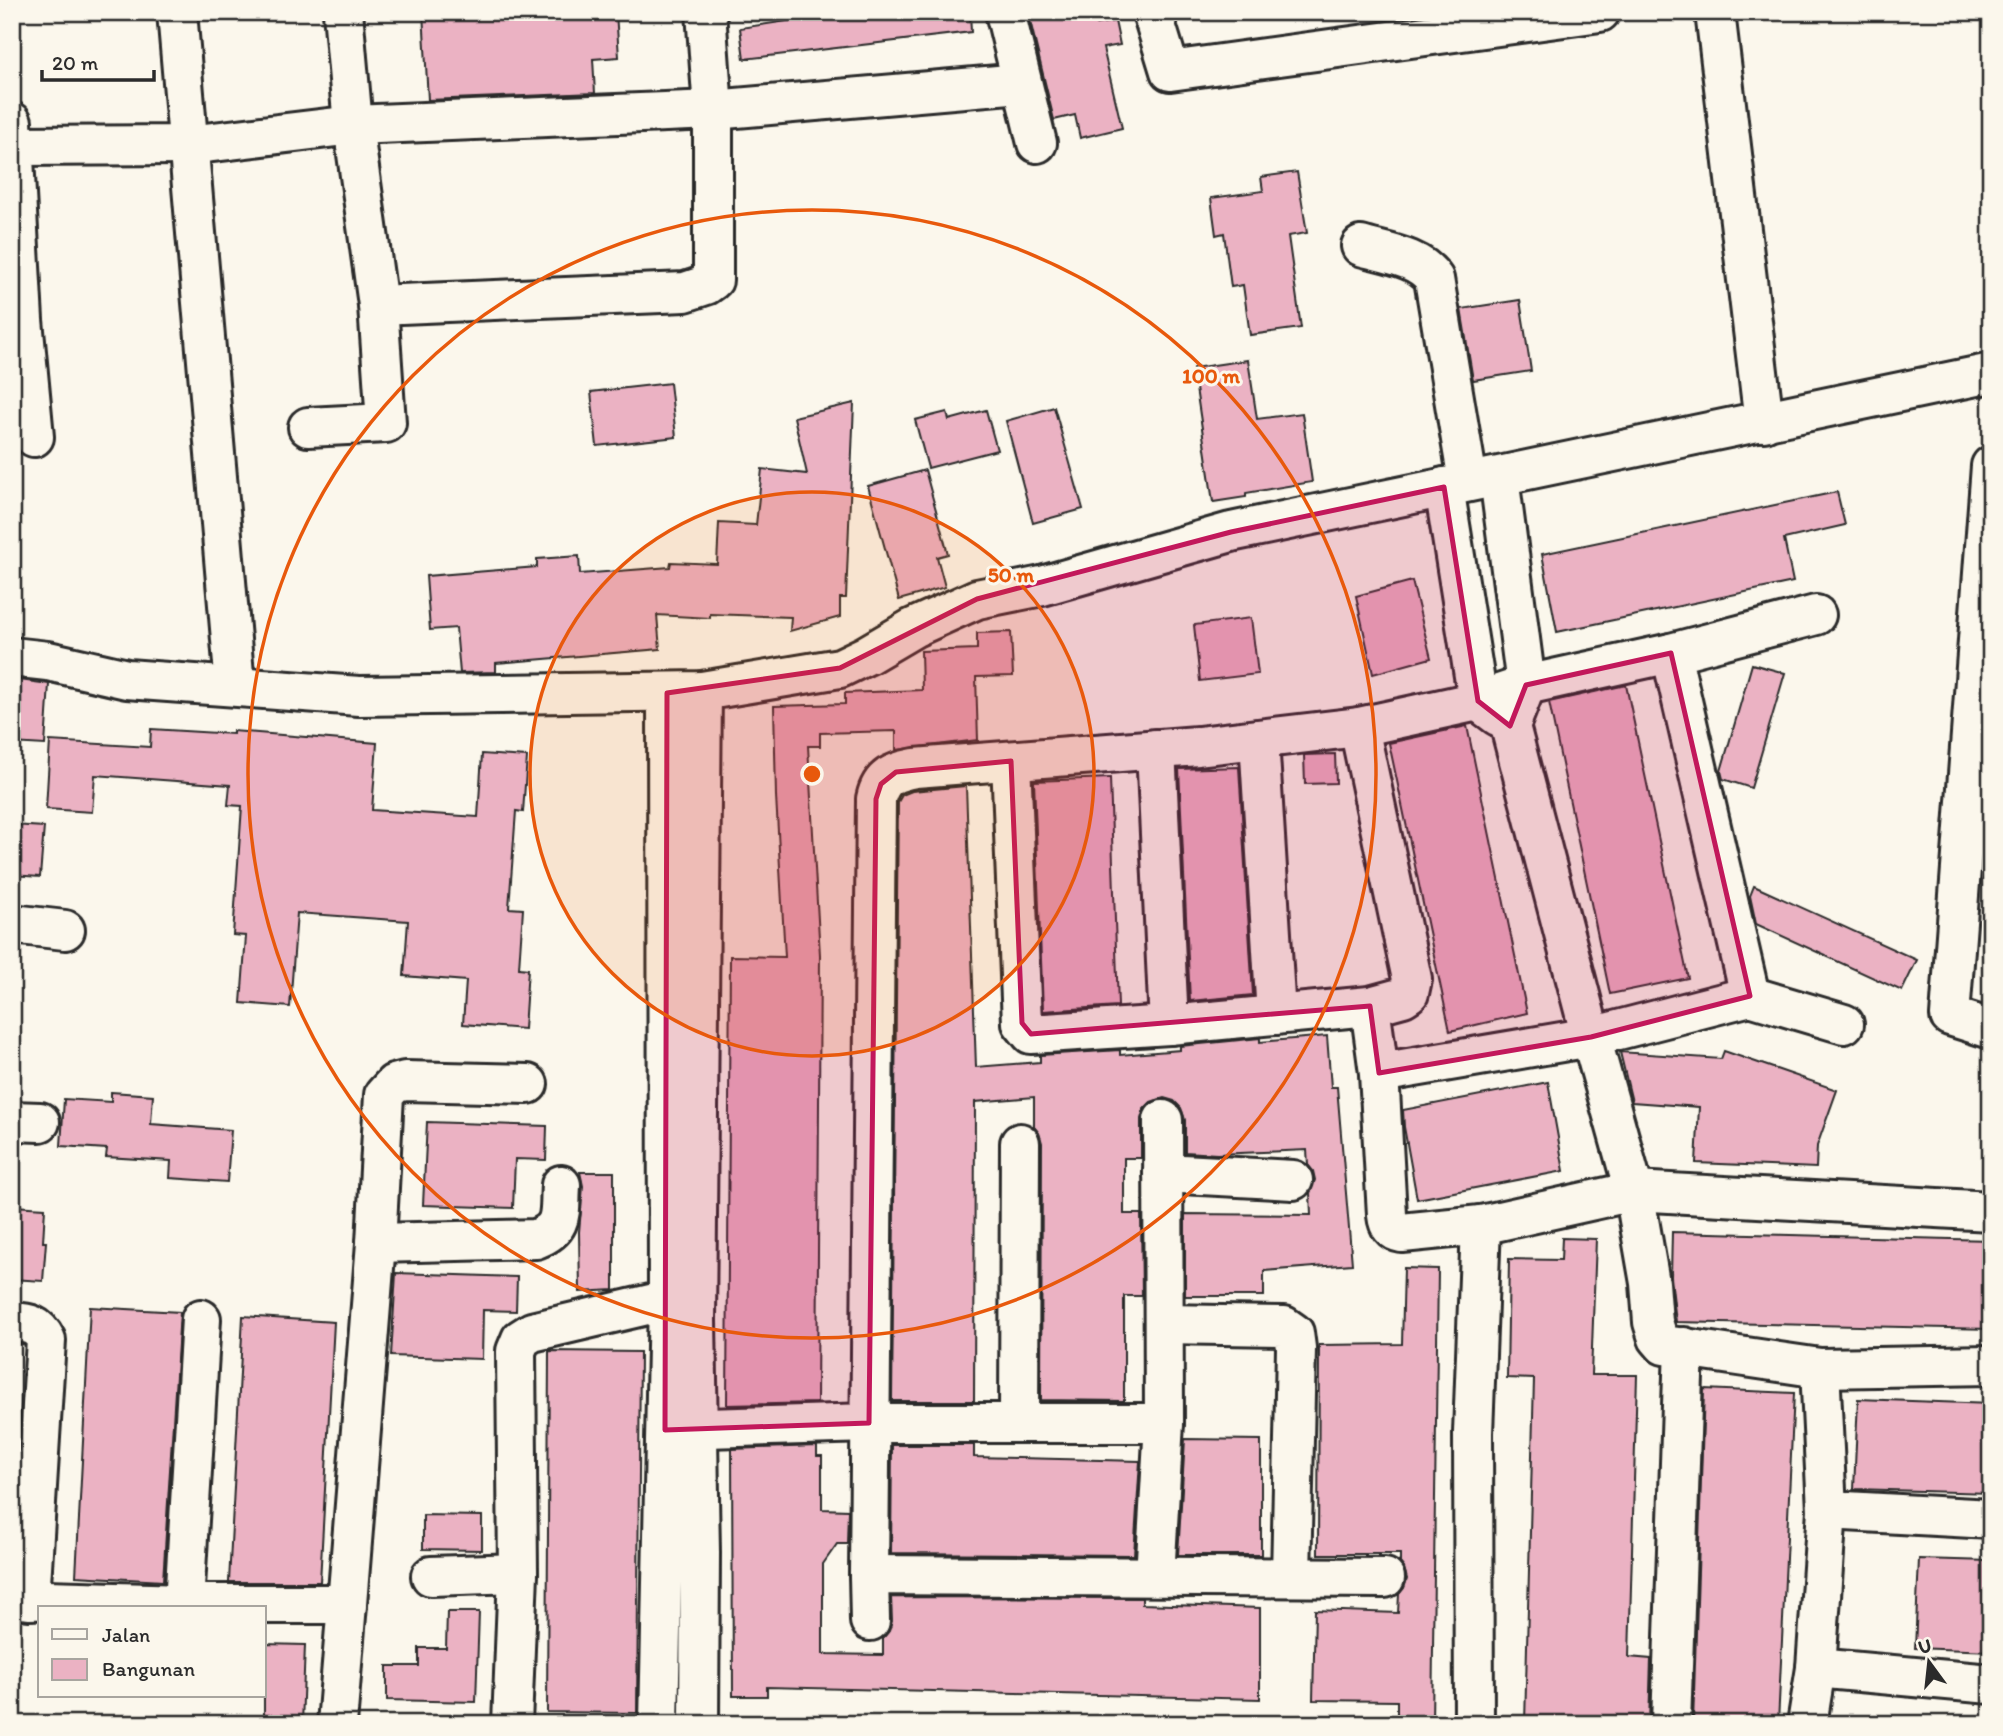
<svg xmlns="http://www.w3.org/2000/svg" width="2003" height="1736" font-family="Itim,sans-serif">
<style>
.building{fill:#ebb2c3;stroke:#2b2b2b;stroke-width:2}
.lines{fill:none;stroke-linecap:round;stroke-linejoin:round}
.minor-casing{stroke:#2b2b2b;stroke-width:44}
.minor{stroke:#fbf7ec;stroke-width:38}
.marked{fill:#c2185b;fill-opacity:0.2;stroke:#c2185b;stroke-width:5;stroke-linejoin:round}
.ring{fill:none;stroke:#e8590c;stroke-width:3.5}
.centre{fill:#e8590c;stroke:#fbf7ec;stroke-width:3.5}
.ring-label{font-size:21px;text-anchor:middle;font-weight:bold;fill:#e8590c;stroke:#fbf7ec;stroke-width:6;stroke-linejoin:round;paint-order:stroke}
</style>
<rect width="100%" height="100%" fill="#fbf7ec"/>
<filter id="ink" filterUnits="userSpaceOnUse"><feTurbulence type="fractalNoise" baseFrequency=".0143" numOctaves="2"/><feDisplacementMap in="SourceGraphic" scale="14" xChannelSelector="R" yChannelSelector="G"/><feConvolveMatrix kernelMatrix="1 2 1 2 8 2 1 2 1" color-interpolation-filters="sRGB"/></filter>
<g filter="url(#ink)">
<g class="building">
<path d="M423,12H616L619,57L593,59L595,93L428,100Z"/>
<path d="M846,12H970L971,32L744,59L740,28Z"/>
<path d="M1028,12H1094L1097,24L1115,21L1120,45L1103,48L1122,128L1080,138L1075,115L1054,120Z"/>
<path d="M1297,172L1307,233L1288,236L1301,328L1250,335L1243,285L1231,287L1224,233L1216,235L1211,198L1263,191L1261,177Z"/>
<path d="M1520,300L1531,371L1473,380L1461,309Z"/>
<path d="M1248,360L1257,419L1302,413L1312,482L1246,493V497L1213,502L1193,368Z"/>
<path d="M670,383L676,437L597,446L591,392Z"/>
<path d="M854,403L846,598H840V617L790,631L791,617L710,614V618L657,615L660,649L496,663V672L460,673L456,628L430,630L426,576L537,567V559L579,556L580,574L670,567L671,562L717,564L719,523L756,525L762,469L807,474L794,417Z"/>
<path d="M1054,407L1083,509L1033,523L1006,421Z"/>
<path d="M986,410L997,450L928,468L915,420L947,412L949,420Z"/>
<path d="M925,470L948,554L937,557L945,587L899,600L868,486Z"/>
<path d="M1837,492L1845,525L1784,539L1793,582L1557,632L1542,554Z"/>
<path d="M1412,581L1431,658L1373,674L1356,596Z"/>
<path d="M1251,618L1258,674L1200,681L1194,625Z"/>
<path d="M1011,632L1013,676L976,677L978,740L896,750V731L820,733V746H808L820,955L817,1403L727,1405L730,956L785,957L776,796L774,706L845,704V693L922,690L921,651L977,649V633Z"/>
<path d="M1752,664L1785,673L1751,788L1723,779L1721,771Z"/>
<path d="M12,679L49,684L45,745L12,743Z"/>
<path d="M1626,685L1688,978L1610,994L1549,702Z"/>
<path d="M1467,726L1527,1013L1450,1031L1389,743Z"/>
<path d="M151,729L233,734V731L377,743L372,810L478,817L482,754L527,757L523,812L516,811L509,908L523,909L519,968L528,969L524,1029L463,1024L466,981L404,976L408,921L297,913L290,1007L241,1003L246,936L233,935L242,806L228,805L230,785L95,775L92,812L46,809L50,741L150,747Z"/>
<path d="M1335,754L1336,783L1305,784L1304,755Z"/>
<path d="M1239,767L1253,995L1190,1001L1179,769Z"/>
<path d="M1110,778L1118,1006L1043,1011L1034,781Z"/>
<path d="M966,786L976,1067L1040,1062V1055L1120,1050V1055L1180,1050V1046L1260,1038V1042L1327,1036L1331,1087H1337L1352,1264L1264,1271V1296H1185V1214L1311,1215L1310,1193L1315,1180L1313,1171L1308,1165L1307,1150L1217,1154L1185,1152V1120L1181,1108L1174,1101L1164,1098L1151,1102L1144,1109L1141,1119V1158H1124V1214H1141L1142,1296H1124V1401L1041,1400L1042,1143L1039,1133L1034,1127V1097L975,1102L974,1401H892L898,802L902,795L912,791Z"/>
<path d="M12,825L44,827L40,877L12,875Z"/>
<path d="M1754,886L1917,960L1902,991L1756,924L1750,896Z"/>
<path d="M1724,1051L1837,1090L1817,1146L1816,1168L1696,1163L1699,1107L1632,1102L1620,1052L1721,1059Z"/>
<path d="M1548,1082L1564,1171L1417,1199L1404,1127L1403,1110Z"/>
<path d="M111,1092L153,1095L151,1124L231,1130L227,1182L170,1178L171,1161L106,1157L107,1149L61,1146L64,1099L111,1102Z"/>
<path d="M427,1122L547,1126L546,1160L515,1159L513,1208L423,1205Z"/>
<path d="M580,1172H614V1290L580,1292L579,1232L583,1186Z"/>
<path d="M13,1206L45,1208L43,1242H46L43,1281L12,1279Z"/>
<path d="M1672,1232L1991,1240V1329L1676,1322L1671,1277Z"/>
<path d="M1562,1238L1596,1239L1591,1375H1637L1629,1657L1651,1659L1649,1724L1525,1723L1534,1379L1507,1378L1509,1259L1561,1260Z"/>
<path d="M1404,1268L1438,1269L1432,1724H1397V1701L1313,1700L1315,1610L1398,1613L1399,1594L1404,1588L1407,1579L1404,1568L1400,1563V1554H1318L1319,1345L1402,1344Z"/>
<path d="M396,1273L517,1277L516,1311L483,1310L482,1359L391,1356Z"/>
<path d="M90,1307L180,1312L163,1581L76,1576Z"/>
<path d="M243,1316L334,1322L320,1582H229Z"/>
<path d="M549,1351L640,1352L637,1713L547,1712Z"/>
<path d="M1704,1389L1794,1393L1778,1723L1722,1720L1721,1724H1693Z"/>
<path d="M1858,1399L1991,1404V1493L1854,1489Z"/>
<path d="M1185,1439L1261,1440V1555H1178Z"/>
<path d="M892,1445H974V1457L1140,1461L1134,1555L891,1553Z"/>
<path d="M817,1446V1456H822V1509L848,1510L847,1544H837L823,1564V1654L883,1655V1638L889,1631L892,1621L891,1597L1142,1598V1604L1260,1608V1699L767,1687V1696H733L732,1449Z"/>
<path d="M423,1515L482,1516V1550L423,1549Z"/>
<path d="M1919,1559L1991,1561V1651L1915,1648Z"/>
<path d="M447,1612H479L476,1702L387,1700V1666H419V1648H446Z"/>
<path d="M264,1644L305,1645L302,1724H264Z"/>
</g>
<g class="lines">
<g class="minor-casing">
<g id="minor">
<path d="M177,12L235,686"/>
<path d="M1005,12L1037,143"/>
<path d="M1152,12L1170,71L1600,12"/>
<path d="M1715,12L1764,422"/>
<path d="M12,122L23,320L34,437"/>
<path d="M12,146L188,145L353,125L713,110L1021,83"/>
<path d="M1361,246C1384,253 1420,257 1434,279L1468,481"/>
<path d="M378,305L685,292L706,285L713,280V110L706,12"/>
<path d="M308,427L386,423L378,305L353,125L343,12"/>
<path d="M1991,466L1950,1016L1991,1029"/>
<path d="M1499,477L1526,685L1510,726L1591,1037L1634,1191L1650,1283L1653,1322L1658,1338L1664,1345L1820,1368L1991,1365"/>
<path d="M1444,487L1478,701L1498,716"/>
<path d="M1671,653L1750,996"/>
<path d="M12,657L48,661L127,679L359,696L702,691L840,668L867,655L913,628L977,599L1042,586L1231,532L1991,373"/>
<path d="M1259,739L1276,1015"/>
<path d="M1156,749L1169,1025"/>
<path d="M1011,761L1022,1023L1031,1034L1169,1025L1370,1006L1403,997L1409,993L1412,979L1359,727"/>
<path d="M12,924L65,930"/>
<path d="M1370,1006L1379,1073L1591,1037L1750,996L1844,1024"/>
<path d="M1379,1073L1387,1215C1388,1225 1392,1231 1402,1233L1481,1225L1473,1433L1474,1724"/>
<path d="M12,1121L40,1122"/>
<path d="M1163,1173L1293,1180"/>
<path d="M1481,1225L1634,1191L1991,1211"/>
<path d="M376,1243L536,1239C565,1228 559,1212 561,1185"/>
<path d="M12,1322C29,1323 38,1324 46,1340L30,1600"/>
<path d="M1164,1324L1284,1326L1294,1333L1296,1348L1291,1577"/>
<path d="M1019,1423L1020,1143"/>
<path d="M674,1429L869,1423H1164L1163,1120"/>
<path d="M1827,1510L1991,1519"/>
<path d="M869,1575L876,799C881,776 894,772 915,768L1198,746L1359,727L1478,701L1526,685L1671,653L1816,615"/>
<path d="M431,1576L518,1573"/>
<path d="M1155,1576L1164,1423"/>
<path d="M12,1599L184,1604H347L376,1243L384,1095L394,1084L405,1081L528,1084"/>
<path d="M184,1604L201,1319"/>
<path d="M870,1621L869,1575L1385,1578"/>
<path d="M1816,1668L1991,1684"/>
<path d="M337,1724L347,1604"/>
<path d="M512,1724L518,1573L516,1351L521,1339L532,1332L668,1300"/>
<path d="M659,1724L668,1300L667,693"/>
<path d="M699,1724L700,1553L696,1321L702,691"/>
<path d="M1671,1724L1684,1347"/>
<path d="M1807,1724L1816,1668L1827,1510L1820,1368"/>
</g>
</g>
<use href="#minor" class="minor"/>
</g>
</g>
<path class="marked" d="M1444,487L1478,701L1510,726L1526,685L1671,653L1750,996L1591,1037L1379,1073L1370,1006L1031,1034L1022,1023L1011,761L896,772L881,784L876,799L869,1423L665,1430L667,693L840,668L977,599L1231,532Z"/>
<circle cx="812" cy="774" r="282" fill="#e8590c" fill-opacity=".12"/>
<g class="ring">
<circle cx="812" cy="774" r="282"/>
<circle cx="812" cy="774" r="564"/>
</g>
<circle cx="812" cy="774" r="10" class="centre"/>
<g class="ring-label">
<text x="1211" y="383">100 m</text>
<text x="1011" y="582">50 m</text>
</g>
<rect width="2003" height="1736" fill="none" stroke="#fbf7ec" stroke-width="42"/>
<rect x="21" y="21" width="1961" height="1694" fill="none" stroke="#2b2b2b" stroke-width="2.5" filter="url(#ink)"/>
<rect x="38" y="1606" width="228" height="91" fill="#fbf7ec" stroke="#a8a59f" stroke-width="2"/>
<rect x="52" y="1629" width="35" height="10" fill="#fbf7ec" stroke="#a8a59f" stroke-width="2"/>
<text x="102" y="1642" font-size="21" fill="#2b2b2b">Jalan</text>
<rect x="52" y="1659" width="35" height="21" fill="#ebb2c3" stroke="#a8a59f" stroke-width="2"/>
<text x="102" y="1676" font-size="21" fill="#2b2b2b">Bangunan</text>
<g transform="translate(1929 1662) rotate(345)" stroke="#fbf7ec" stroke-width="5" paint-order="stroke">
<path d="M0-5L12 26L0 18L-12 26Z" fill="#2b2b2b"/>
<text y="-10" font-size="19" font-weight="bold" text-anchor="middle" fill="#2b2b2b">U</text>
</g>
<path d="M42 70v10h112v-10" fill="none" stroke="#2b2b2b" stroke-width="3.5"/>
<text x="52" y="70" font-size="21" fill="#2b2b2b" stroke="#fbf7ec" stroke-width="5" paint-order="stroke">20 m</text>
</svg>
